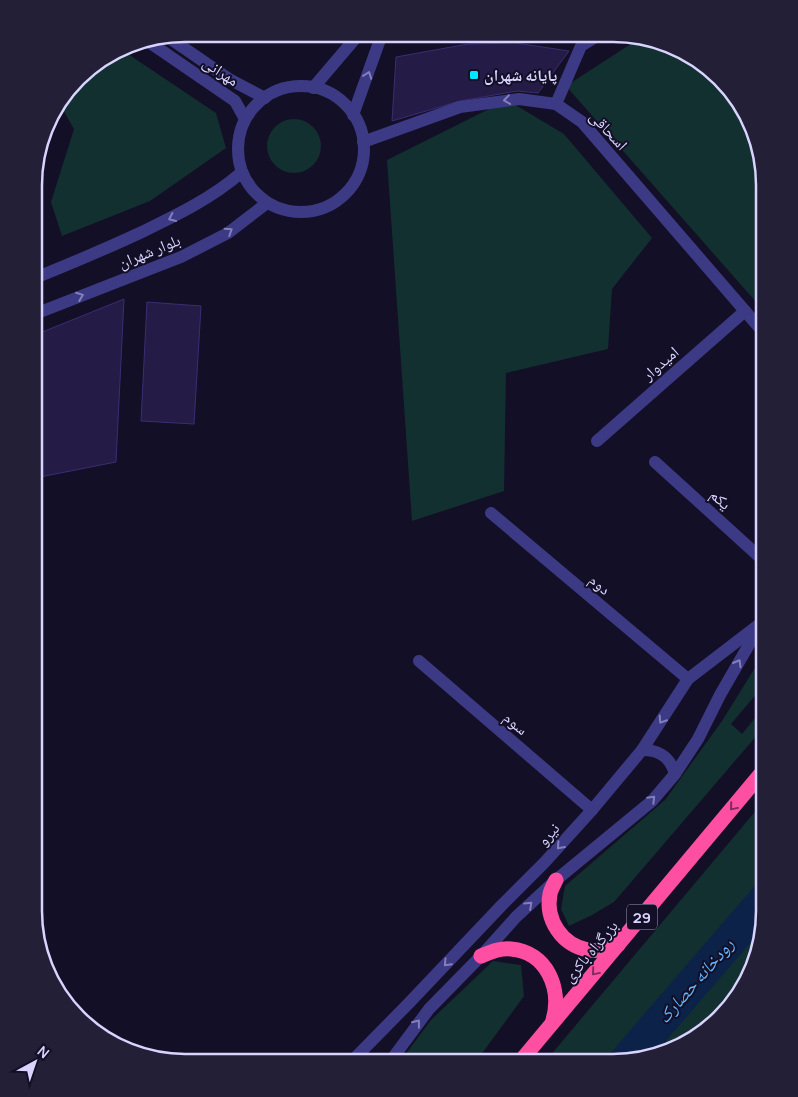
<svg xmlns="http://www.w3.org/2000/svg" width="798" height="1097" font-family="Manrope,'Noto Naskh Arabic',sans-serif">
<style>
.green{fill:#12302f}
.lines{fill:none;stroke-linecap:round;stroke-linejoin:round}
.river{stroke:#0c2248;stroke-width:34}
.building{fill:#241b47;stroke:#3b2d73}
.minor{stroke:#3d3a85;stroke-width:12}
.highway{stroke:#ff4fa3;stroke-width:15}
.oneway{stroke:#837fbc}
.oneway2{stroke:#7d2c5e}
.poi-dot{fill:#00e5ff;stroke:#130f26;stroke-width:2}
.labels{text-anchor:middle;dominant-baseline:central;stroke-width:4;stroke-linejoin:round;paint-order:stroke}
.shield{fill:#130f26;stroke:#9e99be;stroke-width:1}
.shield-label{font-size:15px;font-weight:bold;fill:#d9d4ff}
.street-label{font-size:16px;fill:#d9d4ff;stroke:#130f26}
.poi-label{font-size:16px;font-weight:bold;fill:#d9d4ff;stroke:#130f26;text-anchor:start}
.water-label{font-size:18px;font-style:italic;fill:#62b6ff;stroke:#130f26}
.rim{fill:none;stroke:#d9d4ff;stroke-width:2.5}
</style>
<rect width="100%" height="100%" fill="#130f26"/>
<g class="green">
<path d="M640,38L705,65L749,118L764,185V311L566,86Z"/>
<path d="M122,50L216,113L226,148L150,201L62,236L51,202L74,129L59,103L86,71Z"/>
<path d="M507,100L564,134L652,238L612,289L608,349L506,373L504,491L412,521L387,160Z"/>
<circle cx="294" cy="146" r="27"/>
<path d="M758,663L764,685L731,724L742,734L764,707V727L614,902L592,915L569,926L561,909L565,886L665,800L722,721Z"/>
<path d="M764,801V922L739,996L680,1048L613,1063H544Z"/>
<path d="M493,961L521,965L524,996L475,1063H399L431,1020Z"/>
</g>
<g class="lines">
<path class="river" d="M627,1060L764,901"/>
</g>
<g class="building">
<path d="M516,43L569,51L538,93L517,91L460,101L392,121L396,57L468,44Z"/>
<path d="M124,299L116,462L35,478V335Z"/>
<path d="M147,302L201,306L194,424L141,421Z"/>
</g>
<g class="lines">
<g class="minor">
<path d="M168,37L229,79L265,98"/>
<path d="M146,40L235,101L245,119"/>
<circle cx="301" cy="149" r="63"/>
<path d="M313,88L359,34"/>
<path d="M556,104L581,46L599,35"/>
<path d="M353,115L382,34"/>
<path d="M363,142L460,107L519,99L556,104L582,122L764,333"/>
<path d="M35,278C72,263 108,248 144,231C179,214 212,198 242,172"/>
<path d="M35,314L181,257L228,233L267,203"/>
<path d="M597,441L745,311"/>
<path d="M655,462L764,561"/>
<path d="M491,513L688,679"/>
<path d="M419,661L592,810"/>
<path d="M642,750C660,750 670,757 675,774"/>
<path d="M350,1063L409,1003L502,905L544,863L592,810L642,750L688,679L761,623"/>
<path d="M389,1063L429,1009L481,956L516,917L556,880L652,801L675,774L698,739L720,695L758,629"/>
</g>
<g class="highway">
<path d="M556,880C554,884 551,889 550,894C545,920 562,945 588,950C598,952 608,949 618,945"/>
<path d="M481,956C491,952 500,948 511,949C547,952 562,989 553,1020"/>
<path d="M519,1063L764,770"/>
</g>
</g>
<defs><path id="oneway-chevron" d="M-2-3.5L2.5 0L-2 3.5" fill="none" stroke-width="1.6" stroke-linecap="round" stroke-linejoin="round" transform="scale(1.25)"/></defs>
<g class="oneway">
<use href="#oneway-chevron" transform="translate(368 75) rotate(-70)"/>
<use href="#oneway-chevron" transform="translate(507 100) rotate(172)"/>
<use href="#oneway-chevron" transform="translate(172 218) rotate(155)"/>
<use href="#oneway-chevron" transform="translate(229 231) rotate(-33)"/>
<use href="#oneway-chevron" transform="translate(80 296) rotate(-21)"/>
<use href="#oneway-chevron" transform="translate(738 663) rotate(-60)"/>
<use href="#oneway-chevron" transform="translate(662 720) rotate(123)"/>
<use href="#oneway-chevron" transform="translate(652 799) rotate(-45)"/>
<use href="#oneway-chevron" transform="translate(560 846) rotate(132)"/>
<use href="#oneway-chevron" transform="translate(529 905) rotate(-43)"/>
<use href="#oneway-chevron" transform="translate(447 963) rotate(133)"/>
<use href="#oneway-chevron" transform="translate(417 1023) rotate(-52)"/>
</g>
<g class="oneway2">
<use href="#oneway-chevron" transform="translate(733 807) rotate(130)"/>
<use href="#oneway-chevron" transform="translate(595 972) rotate(130)"/>
</g>
<rect class="poi-dot" x="469" y="70" width="10" height="10" rx="2.5"/>
<g class="labels">
<rect class="shield" x="627" y="904.5" width="30" height="25" rx="4"/>
<g class="shield-label">
<text x="642" y="917">29</text>
</g>
<g class="street-label">
<text transform="translate(221 71) rotate(34)">مهرانی</text>
<text transform="translate(609 130) rotate(47)">اسحاقی</text>
<text transform="translate(149 251) rotate(-22)">بلوار شهران</text>
<text transform="translate(660 363) rotate(-41)">امیدوار</text>
<text transform="translate(721 499) rotate(42)">یکم</text>
<text transform="translate(600 584) rotate(40)">دوم</text>
<text transform="translate(516 723) rotate(40)">سوم</text>
<text transform="translate(548 834) rotate(-48)">نیرو</text>
<text transform="translate(590 951) rotate(-50)">بزرگراه باکری</text>
</g>
<g class="poi-label">
<text x="484" y="75">پایانه شهران</text>
</g>
<g class="water-label">
<text transform="translate(695 980) rotate(-49)">رودخانه حصارک</text>
</g>
</g>
<path d="M0 0H798V1097H0ZM185 42H613A143 143 0 0 1 756 185V911A143 143 0 0 1 613 1054H185A143 143 0 0 1 42 911V185A143 143 0 0 1 185 42Z" fill="#231f37" fill-rule="evenodd"/>
<path class="rim" d="M185 42H613A143 143 0 0 1 756 185V911A143 143 0 0 1 613 1054H185A143 143 0 0 1 42 911V185A143 143 0 0 1 185 42Z"/>
<g transform="translate(35 1062) rotate(40)" stroke="#130f26" stroke-width="4" paint-order="stroke">
<path d="M0-4L9 19L0 12L-9 19Z" fill="#d9d4ff"/>
<text y="-8" font-size="14" font-weight="bold" text-anchor="middle" fill="#d9d4ff">N</text>
</g>
</svg>
